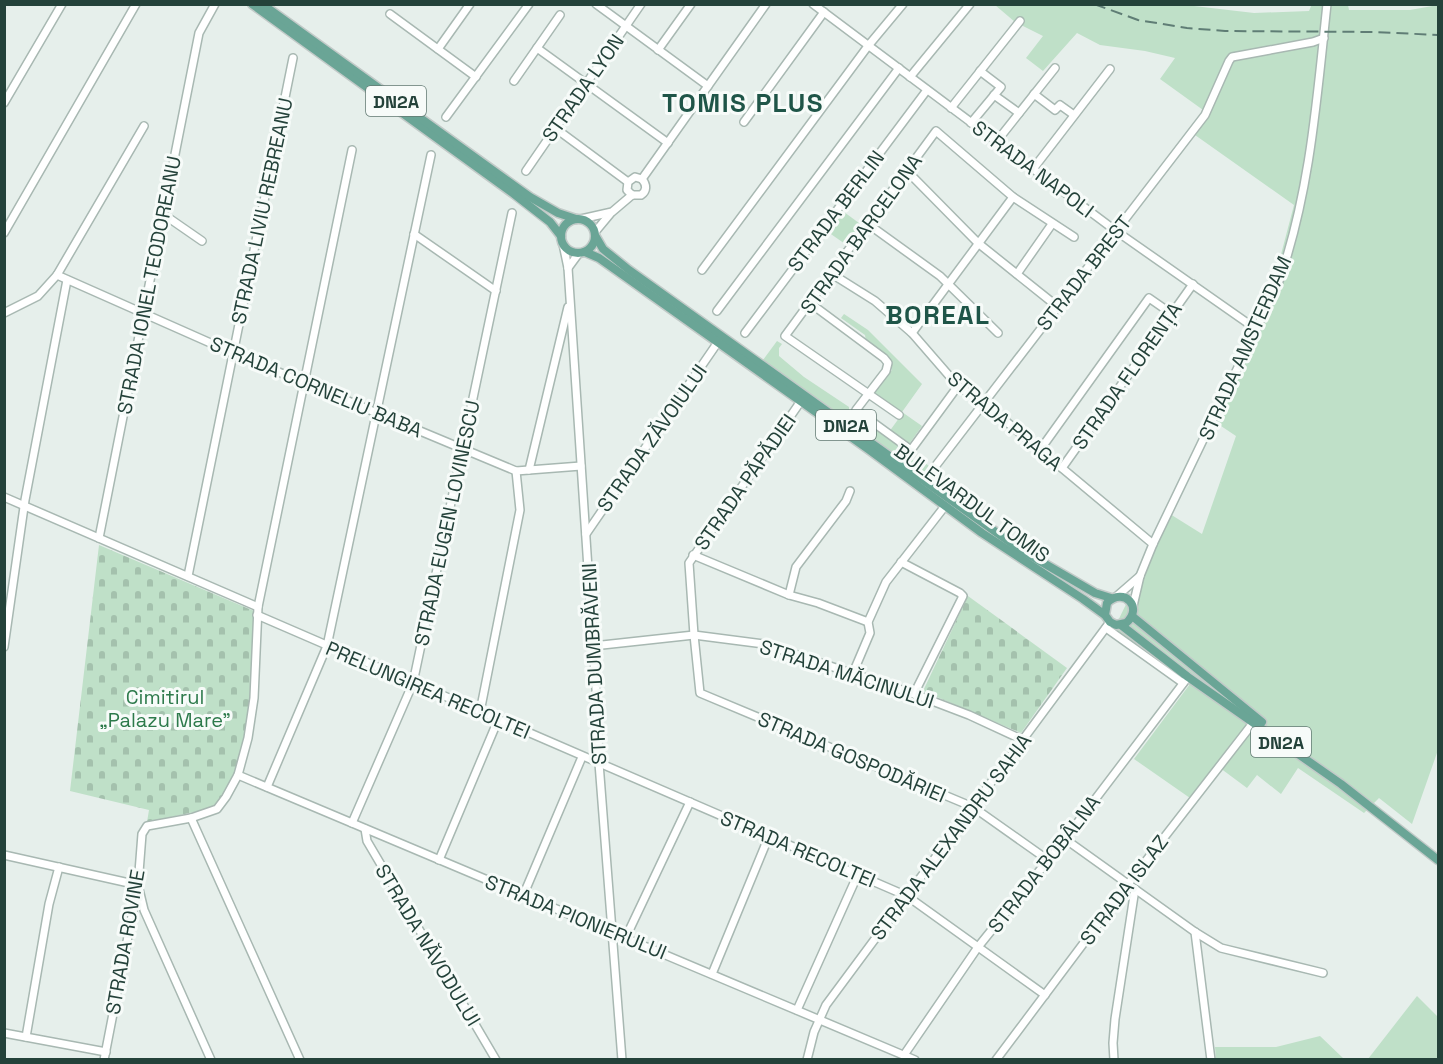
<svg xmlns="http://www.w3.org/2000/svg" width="1443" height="1064" font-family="'Space Grotesk',sans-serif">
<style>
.green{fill:#bfe0c8}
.cemetery{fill:url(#cemetery-stones)}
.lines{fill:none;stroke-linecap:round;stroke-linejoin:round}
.minor-casing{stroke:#a8b8b2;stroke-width:10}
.major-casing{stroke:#c2cac8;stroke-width:11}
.minor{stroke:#fff;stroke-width:7}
.major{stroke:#6aa596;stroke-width:8}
.rail{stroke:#5f7d75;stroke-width:2;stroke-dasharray:12 6;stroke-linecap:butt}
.labels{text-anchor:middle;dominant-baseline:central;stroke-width:6;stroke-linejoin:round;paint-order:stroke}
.shield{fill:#f7fbf9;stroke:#637a73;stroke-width:1.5}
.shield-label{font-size:18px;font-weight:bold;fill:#24423a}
.street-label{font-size:20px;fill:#24423a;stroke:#f7fbf9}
.park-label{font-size:20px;fill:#2d7a4b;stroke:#f7fbf9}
.district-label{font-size:26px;font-weight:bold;letter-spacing:1.5px;fill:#1f5548;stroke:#f7fbf9}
</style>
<defs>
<pattern id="cemetery-stones" width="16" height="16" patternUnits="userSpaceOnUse" patternTransform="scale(1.5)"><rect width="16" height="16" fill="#bfe0c8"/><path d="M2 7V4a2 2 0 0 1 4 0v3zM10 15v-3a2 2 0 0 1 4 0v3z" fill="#a4c1ad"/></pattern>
</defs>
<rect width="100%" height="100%" fill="#e6efeb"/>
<g class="green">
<path d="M1177,4L1254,13L1309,11L1312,4L1348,5L1349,10H1410L1438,5V750L1412,824L1379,798L1364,813L1298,768L1281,794L1257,775L1247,788L1216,765L1190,798L1134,759L1190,684L1114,629L1170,514L1202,534L1236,436L1215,422L1262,327L1294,205L1195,135L1210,115L1160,79L1175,58L1145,51L1100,45L1077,33L1043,71L1026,58L1043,36L1015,22L995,5Z"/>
<path d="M844,212L863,226L848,246L828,232Z"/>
<path d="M844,314L868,330L922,384L902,412L922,426L909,444L905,445L889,432L902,414L872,393L892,370L887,359L866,341L865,335L841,318Z"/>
<path d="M777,341L782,344L779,348V356L804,377L849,407V410L909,454L908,457L917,463L920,459L929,466L924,472L921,473L763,360Z"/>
<path d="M1417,996L1438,1017V1059H1368Z"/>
<path d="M1320,1036L1344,1059H1216L1215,1047H1276Z"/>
</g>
<g class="cemetery">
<path d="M99,545L254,611C254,659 257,721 238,766C232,780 224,793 218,807L147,822L149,810L70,791Z"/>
<path d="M968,596L1067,668L1021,733L923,691Z"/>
</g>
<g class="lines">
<g class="minor-casing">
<g id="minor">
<path d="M596,4L708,86"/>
<path d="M813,4L1116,231L1256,329"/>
<path d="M390,14L476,77"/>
<path d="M537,48L668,143"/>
<path d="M438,49L470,4"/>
<path d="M658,50L691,4"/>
<path d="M910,77L970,4"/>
<path d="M514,81L560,15"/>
<path d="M1034,94L1055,110L1060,105L1074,115"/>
<path d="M994,95L1019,113"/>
<path d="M4,103L62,4"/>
<path d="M951,108L1020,21"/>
<path d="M446,117L529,4"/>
<path d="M744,122L824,12"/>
<path d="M971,123L1001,87L980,71"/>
<path d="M555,128L628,182"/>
<path d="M997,141L1055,68"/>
<path d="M1033,169L1110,69"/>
<path d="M526,171L641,4"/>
<path d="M907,171L978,243L1058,307"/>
<path d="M642,179L766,4"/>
<path d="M632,195L627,190L628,182L635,177L642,179"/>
<path d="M632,195H641C647,191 647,185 642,179"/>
<path d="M163,214L202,241"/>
<path d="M581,219L612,212L632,195"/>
<path d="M868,224L940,276L998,333"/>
<path d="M595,232L610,214"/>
<path d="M4,233L136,4"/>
<path d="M414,234L496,291"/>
<path d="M563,244L568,268L597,704L599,763L622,1060"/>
<path d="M568,268L579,253"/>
<path d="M702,270L868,46L903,4"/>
<path d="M832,274L875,301L912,333L958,386L984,403L1153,544"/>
<path d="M1017,274L1052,224"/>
<path d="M57,275L233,353L516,471L581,466"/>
<path d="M810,303L884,358L888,363L886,371L856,410L911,450L958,386"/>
<path d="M717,311L899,68"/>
<path d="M4,313L38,296L57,275L144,126"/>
<path d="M745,333L927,90"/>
<path d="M912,333L1013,197"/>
<path d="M801,401L689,563L694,635L700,693L973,807L1048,860"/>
<path d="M899,415L785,336L936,131L1013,197L1074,237"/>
<path d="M1040,450L1149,298L1172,314"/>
<path d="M1062,468L1193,284"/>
<path d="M529,470L568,307"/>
<path d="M924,481L1205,115L1229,61L1232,57L1313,42L1324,38"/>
<path d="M4,497L258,607"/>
<path d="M586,534L718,342"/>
<path d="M99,538L199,33L215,4"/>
<path d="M693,555L789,595L818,603L868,622"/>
<path d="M901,562L960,593L963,596L914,694"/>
<path d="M188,576L293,58"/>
<path d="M789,595L796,567L846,501L850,491"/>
<path d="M1117,596L1140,576"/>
<path d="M1133,606L1140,576L1153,544L1278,284C1310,194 1317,98 1327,4"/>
<path d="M257,615L907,896L1045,995"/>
<path d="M1106,628L1183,683"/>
<path d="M593,646L694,635L764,644L914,694L969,715L1023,740"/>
<path d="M4,647L25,500L67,280"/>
<path d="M853,673L870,633L868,622L886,582L945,506"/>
<path d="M480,712L520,510L516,471"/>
<path d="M238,775L915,1060"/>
<path d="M267,787L327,646L431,155"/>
<path d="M191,818L300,1060"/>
<path d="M352,823L413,683L512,213"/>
<path d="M365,829L367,841L496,1060"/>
<path d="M1065,839L1195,932L1221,948L1323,973"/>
<path d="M4,855L138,885L144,910L211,1060"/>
<path d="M439,860L498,720"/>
<path d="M523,896L582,757"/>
<path d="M1195,932L1211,1060"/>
<path d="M626,937L690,802"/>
<path d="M712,974L769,836"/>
<path d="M797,1010L858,874"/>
<path d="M4,1033L106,1052"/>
<path d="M26,1037L49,904L59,867"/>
<path d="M904,1055L978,947L1065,839L1188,677"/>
<path d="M104,1060L138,885L142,834L147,826L191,818L217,809L226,797L238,775L248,738L254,698L258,607L352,150"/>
<path d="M807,1060L814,1032L826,1005L1110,622"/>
<path d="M996,1060L1128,884L1253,723"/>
<path d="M1114,1060L1113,1043L1115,1019L1135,889"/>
</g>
</g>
<g class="major-casing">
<g id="major">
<path d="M252,4L514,194L550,222L561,236"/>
<path d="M262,4L530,197L558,213L576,219"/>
<circle cx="578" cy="236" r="17"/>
<path d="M596,237L603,249L629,270L1021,550L1095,593L1111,598"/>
<path d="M585,252L599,258L868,449L982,533L1083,599L1105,615L1110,622L1116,625L1126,623C1144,608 1124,586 1107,603L1105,615"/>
<path d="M1132,616L1262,722"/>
<path d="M1121,625L1188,677L1341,784L1438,860"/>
</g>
</g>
<use href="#minor" class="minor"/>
<use href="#major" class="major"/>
<path class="rail" d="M1094,4L1138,20L1187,28L1225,31L1375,32L1438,35"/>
</g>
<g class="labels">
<g class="shield">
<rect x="366" y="86" width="60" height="30" rx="4.5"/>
<rect x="816" y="410" width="60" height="30" rx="4.5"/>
<rect x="1251" y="727" width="60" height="30" rx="4.5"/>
</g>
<g class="shield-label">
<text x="396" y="101">DN2A</text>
<text x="846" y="425">DN2A</text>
<text x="1281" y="742">DN2A</text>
</g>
<g class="street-label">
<text transform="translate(583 88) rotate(-55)">STRADA LYON</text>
<text transform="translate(1033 169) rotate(37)">STRADA NAPOLI</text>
<text transform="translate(262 211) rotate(-78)">STRADA LIVIU REBREANU</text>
<text transform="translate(836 211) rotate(-53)">STRADA BERLIN</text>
<text transform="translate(861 234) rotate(-54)">STRADA BARCELONA</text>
<text transform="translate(1084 273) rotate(-52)">STRADA BREST</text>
<text transform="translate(149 285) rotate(-79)">STRADA IONEL TEODOREANU</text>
<text transform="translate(1245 348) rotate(-66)">STRADA AMSTERDAM</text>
<text transform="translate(1127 376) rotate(-55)">STRADA FLORENȚA</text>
<text transform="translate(316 387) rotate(23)">STRADA CORNELIU BABA</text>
<text transform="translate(1005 421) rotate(40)">STRADA PRAGA</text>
<text transform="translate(652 438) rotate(-55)">STRADA ZĂVOIULUI</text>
<text transform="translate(745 482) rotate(-55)">STRADA PĂPĂDIEI</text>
<text transform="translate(972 503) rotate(36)">BULEVARDUL TOMIS</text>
<text transform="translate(447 523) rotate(-78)">STRADA EUGEN LOVINESCU</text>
<text transform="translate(594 664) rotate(-93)">STRADA DUMBRĂVENI</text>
<text transform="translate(847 674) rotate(18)">STRADA MĂCINULUI</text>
<text transform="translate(428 690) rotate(23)">PRELUNGIREA RECOLTEI</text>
<text transform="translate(852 757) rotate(23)">STRADA GOSPODĂRIEI</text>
<text transform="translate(951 837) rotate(-53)">STRADA ALEXANDRU SAHIA</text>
<text transform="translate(798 849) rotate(23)">STRADA RECOLTEI</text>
<text transform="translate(1044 864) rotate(-52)">STRADA BOBÂLNA</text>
<text transform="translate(1124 890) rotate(-53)">STRADA ISLAZ</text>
<text transform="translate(576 917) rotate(22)">STRADA PIONIERULUI</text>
<text transform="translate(125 942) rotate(-80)">STRADA ROVINE</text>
<text transform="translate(428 945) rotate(59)">STRADA NĂVODULUI</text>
</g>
<g class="park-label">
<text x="165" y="697">Cimitirul<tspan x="165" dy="23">„Palazu Mare”</tspan></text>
</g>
<g class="district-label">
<text x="743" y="103">TOMIS PLUS</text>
<text x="938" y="315">BOREAL</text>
</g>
</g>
<rect width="1443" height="1064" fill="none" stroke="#24423a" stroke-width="12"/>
</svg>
